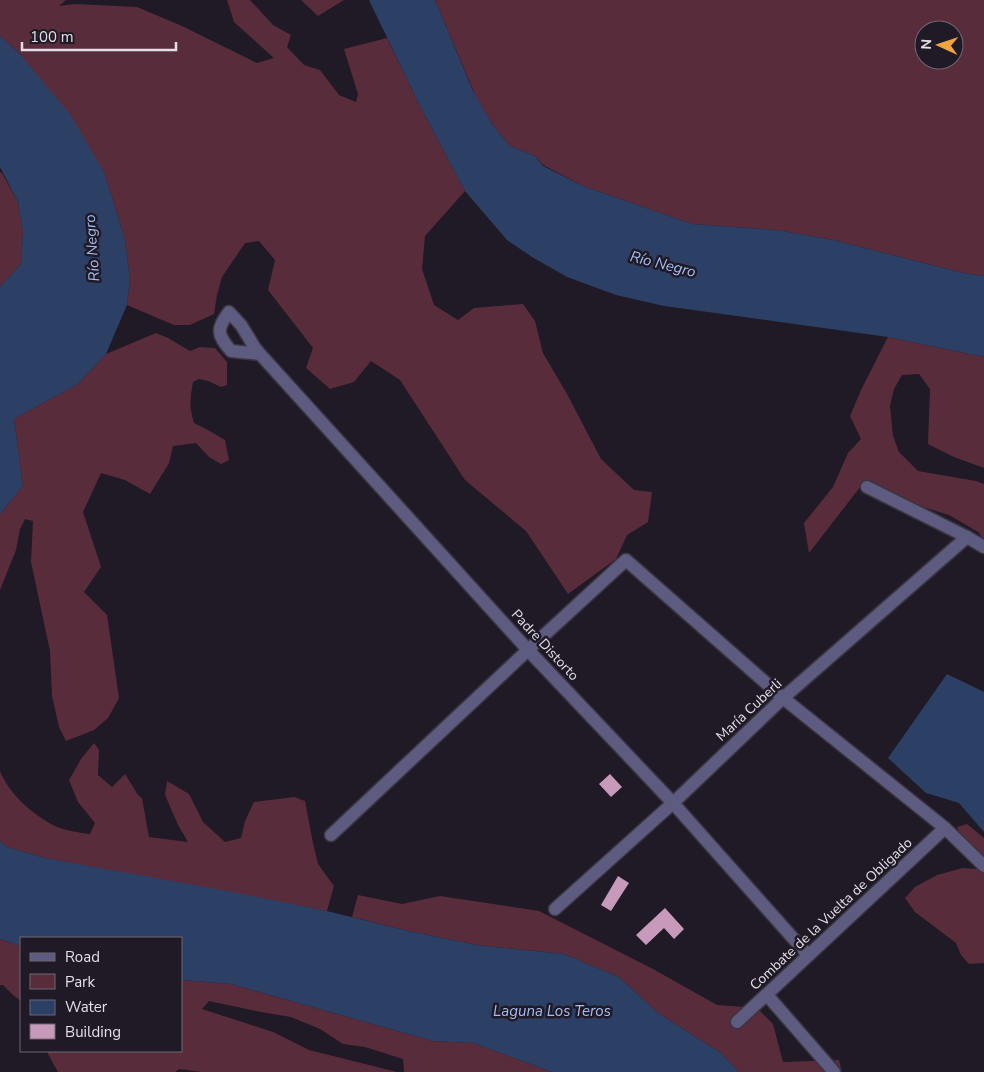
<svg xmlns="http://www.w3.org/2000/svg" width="984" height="1072" font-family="'Nunito Sans',sans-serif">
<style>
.green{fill:#592c3b;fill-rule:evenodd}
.water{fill:#2c3f65}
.building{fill:#c79abb}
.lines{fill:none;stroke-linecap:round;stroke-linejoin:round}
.minor-casing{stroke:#3b3541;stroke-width:15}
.minor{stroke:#5e5b80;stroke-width:12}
.labels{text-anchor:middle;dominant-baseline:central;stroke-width:5;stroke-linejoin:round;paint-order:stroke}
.street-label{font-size:14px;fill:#e3dee7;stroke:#201926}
.water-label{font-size:15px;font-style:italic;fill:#a4bff3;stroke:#201926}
</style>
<rect width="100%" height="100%" fill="#201926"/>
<g class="green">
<path d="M0,0H66L59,6L75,4L137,7L182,26L257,63L274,58L234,22L227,0H250L273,25L291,35L287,47L304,65L320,70L339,95L356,102L358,94L344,49L387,38L418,102L465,191L425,236L422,269L434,305L458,320L474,308L523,304L535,321L543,353L567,394L601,459L634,490L652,492L648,522L627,535L616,559L568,594L526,531L465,480L400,380L371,361L354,382L330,389L306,368L313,348L268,290L275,260L259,241L245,243L222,277L217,295L214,314L190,325H174L127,305L130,279L125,239L104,172L19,53L0,36Z"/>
<path d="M301,0H344L318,16Z"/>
<path d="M435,0H984V276L963,273L833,240L777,230L692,224L583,186L543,165L535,156L510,146L492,124L476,97ZM924,30H954V60H924Z"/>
<path d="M0,172L2,173L18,202L23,232L21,264L0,287Z"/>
<path d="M156,333L168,338L190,351L200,347L215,348L227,362V385L221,387L208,381L199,379L193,382C190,398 189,407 194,423L208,430L225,440L229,460L221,464L209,457L196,443L173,446L169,463L150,494L125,480L101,473L83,512L101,567L84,592L107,615L119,698L108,718L94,730L66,741L59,727L52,696L50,651L31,562L33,521L25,519L20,529L16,550L0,590V514L23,486L14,419L78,384L106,354Z"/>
<path d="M888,337L984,357V468L954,457L928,444L930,389L919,374L902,375L894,389L890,406L893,436L899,452L918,471L976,481L984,484V540L978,532L949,515L913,504L893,492L864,482L809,553L804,523L833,487L848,453L861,439L850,416L861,390Z"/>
<path d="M94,743L99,750L98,775L112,787L125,774L138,795L142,798L149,837L188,842L178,825L165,795L167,781L189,794L203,822L225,842L241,838L245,821L254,802L294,797L305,801L313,843L318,864L334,886L327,911L45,858L7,847L0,841V771C10,795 32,814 55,826C64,830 80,833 90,834L95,823L78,802L69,780L81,759Z"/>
<path d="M967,824L984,838V859L962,839L957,827Z"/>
<path d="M963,868L977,869H984V963L969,964L961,955L956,943L915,912L905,898L915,887L937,875Z"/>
<path d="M358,895L402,904L440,896L539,911L653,969L717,1005L757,1008L773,1024L783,1062L839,1060L842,1072H739L721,1053L658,1013L619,977L564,954L477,945L408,931L352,917Z"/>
<path d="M0,939L21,946V1001L13,995L3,985H0Z"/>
<path d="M181,980L231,984L433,1041L473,1043L552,1072H404L403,1059L365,1047L343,1044L320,1029L291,1017L261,1012L209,1001L202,1009L273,1032L309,1050L397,1072H202L179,1069L175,1072H58L48,1054V1051H181Z"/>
</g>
<g class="water">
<path d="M369,0H435L473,91L492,124L510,146L535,156L543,166L583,186L692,224L777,230L833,240L963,273L984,276V357L888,337L664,306L616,295L567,277L532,257L507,240L465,191L418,102Z"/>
<path d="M0,36L19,53L70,114L104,172L125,239L130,279L127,305L106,354L78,384L14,419L23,486L0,514V287L21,264L23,232L18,202L0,167Z"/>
<path d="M947,674L984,692V832L959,803L926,793L888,758Z"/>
<path d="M0,841L7,847L45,858L233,892L327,911L408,931L477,945L564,954L619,977L658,1013L721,1053L739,1072H552L473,1043L433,1041L231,984L181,980V938H21V946L0,939Z"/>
</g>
<g class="building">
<path d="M610,774L622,787L611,797L599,784Z"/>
<path d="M618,876L629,883L611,911L601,905Z"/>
<path d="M665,908L684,929L674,939L664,928L646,945L636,935Z"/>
</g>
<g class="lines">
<g class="minor-casing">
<g id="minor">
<path d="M260,354L231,351C217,334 216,330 229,312L241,325L255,348L260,354L528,650L673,803L808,955"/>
<path d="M867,487L967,537L984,547"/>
<path d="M331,835L528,650L626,560L783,698L945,828L984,866"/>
<path d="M555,909L673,803L783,698L967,537"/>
<path d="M767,995L834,1072"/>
<path d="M737,1022L945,828"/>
</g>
</g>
<use href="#minor" class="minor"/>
</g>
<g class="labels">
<g class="street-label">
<text transform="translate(545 645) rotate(47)">Padre Distorto</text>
<text transform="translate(749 710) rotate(-43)">María Cuberli</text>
<text transform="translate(831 914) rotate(-43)">Combate de la Vuelta de Obligado</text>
</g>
<g class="water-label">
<text transform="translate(92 248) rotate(-94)">Río Negro</text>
<text transform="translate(663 264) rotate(14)">Río Negro</text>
<text x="552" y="1011">Laguna Los Teros</text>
</g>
</g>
<rect x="20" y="937" width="162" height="115" fill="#201926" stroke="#6e6873"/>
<rect x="30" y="953" width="25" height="8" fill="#5e5b80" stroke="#6e6873"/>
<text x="65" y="962" font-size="15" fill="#e3dee7">Road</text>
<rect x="30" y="974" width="25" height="15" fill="#592c3b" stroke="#6e6873"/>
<text x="65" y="987" font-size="15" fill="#e3dee7">Park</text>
<rect x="30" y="1000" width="25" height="15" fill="#2c3f65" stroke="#6e6873"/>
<text x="65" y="1012" font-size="15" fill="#e3dee7">Water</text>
<rect x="30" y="1024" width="25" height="15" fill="#c79abb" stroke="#6e6873"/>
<text x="65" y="1037" font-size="15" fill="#e3dee7">Building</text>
<g transform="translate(939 45) rotate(273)"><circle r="24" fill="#201926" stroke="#6e6873"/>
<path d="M0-4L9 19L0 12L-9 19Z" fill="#f0a63f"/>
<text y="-8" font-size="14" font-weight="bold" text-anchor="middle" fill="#e3dee7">N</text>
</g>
<path d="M22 42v8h154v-8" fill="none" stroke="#e3dee7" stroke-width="2.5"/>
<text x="30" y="42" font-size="15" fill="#e3dee7" stroke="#201926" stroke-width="4" paint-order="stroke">100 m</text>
</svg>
